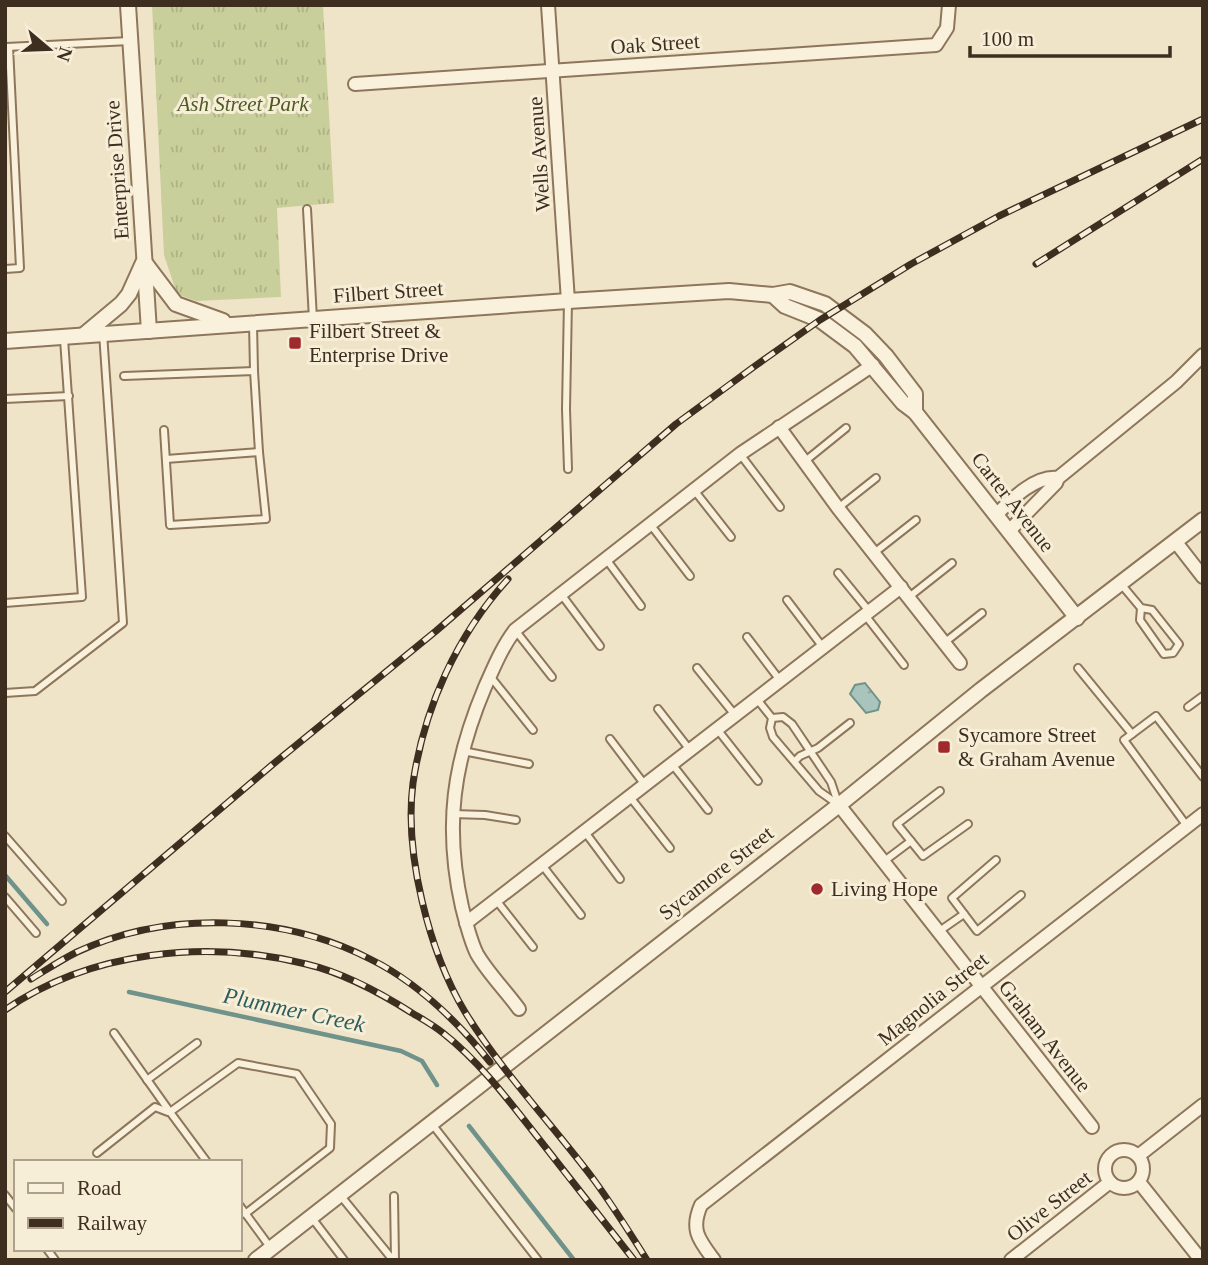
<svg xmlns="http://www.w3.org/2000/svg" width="1208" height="1265" font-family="'Times New Roman',serif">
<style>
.grass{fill:url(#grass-tufts)}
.water{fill:url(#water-ripples);stroke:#6f938a;stroke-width:2}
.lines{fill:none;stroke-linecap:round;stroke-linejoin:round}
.stream{stroke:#6f938a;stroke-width:4.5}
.service-casing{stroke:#8d765c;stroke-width:10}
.minor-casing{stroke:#8d765c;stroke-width:16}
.tertiary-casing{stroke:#8d765c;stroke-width:18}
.service{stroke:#faf1dc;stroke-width:6}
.minor{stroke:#faf1dc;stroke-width:12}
.tertiary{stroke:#faf1dc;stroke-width:14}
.rail-casing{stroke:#3d2e20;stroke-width:7}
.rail{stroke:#f7eed8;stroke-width:4.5;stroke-dasharray:13;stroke-linecap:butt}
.poi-dot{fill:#9e2a2b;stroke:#f7eed8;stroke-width:2.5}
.labels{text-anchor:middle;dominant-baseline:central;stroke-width:6;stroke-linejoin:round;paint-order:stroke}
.street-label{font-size:21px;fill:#3d2e20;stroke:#f7eed8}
.park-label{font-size:21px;font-style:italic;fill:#4d5a26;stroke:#f7eed8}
.poi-label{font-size:21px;fill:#3d2e20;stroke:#f7eed8;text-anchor:start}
.water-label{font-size:23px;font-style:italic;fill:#2f5d5a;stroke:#f7eed8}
</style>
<defs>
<pattern id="grass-tufts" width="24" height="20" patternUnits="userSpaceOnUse" patternTransform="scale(1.75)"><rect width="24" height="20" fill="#c9cf9b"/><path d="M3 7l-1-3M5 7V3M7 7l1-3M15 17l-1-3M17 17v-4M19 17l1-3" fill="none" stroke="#aeb285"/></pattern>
<pattern id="water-ripples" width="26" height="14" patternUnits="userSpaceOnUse" patternTransform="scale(1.75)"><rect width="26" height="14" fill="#a9c4bc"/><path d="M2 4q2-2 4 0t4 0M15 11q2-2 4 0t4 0" fill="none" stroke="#8ba098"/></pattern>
</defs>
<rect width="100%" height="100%" fill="#f0e4c8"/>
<path class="grass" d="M152,5H323L334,203L277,208L281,297L196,301L177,294L164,255Z"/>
<path class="water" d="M865,683L880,702L878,710L866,713L850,694L855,685Z"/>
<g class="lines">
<g class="stream">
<path d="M5,875L47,924"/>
<path d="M129,992L401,1051L422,1061L437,1085"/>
<path d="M469,1126L574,1260"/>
</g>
<g class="service-casing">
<g id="service">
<path d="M6,47L130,41"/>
<path d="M307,209L313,319"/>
<path d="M5,269L20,268L9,47"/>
<path d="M568,301L566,409L568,469"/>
<path d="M253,324L254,371"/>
<path d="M124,376L254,371L259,452L266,519L170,525L164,430"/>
<path d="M5,399L69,396"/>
<path d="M740,454L780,507"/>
<path d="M166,459L259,452"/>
<path d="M804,462L846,428"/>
<path d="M694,490L731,537"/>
<path d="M838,508L876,478"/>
<path d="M650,524L690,576"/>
<path d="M874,553L916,520"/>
<path d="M606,559L641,606"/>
<path d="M838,573L869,611"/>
<path d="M1121,584L1141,608L1152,610L1179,644L1173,653L1164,654L1140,620L1141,608"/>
<path d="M561,594L600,646"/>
<path d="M909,597L952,563"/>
<path d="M787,600L822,646"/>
<path d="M5,603L82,597L64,339"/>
<path d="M865,615L904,665"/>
<path d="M515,630L552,677"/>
<path d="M747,637L779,679"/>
<path d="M944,643L982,613"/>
<path d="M697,668L735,715"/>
<path d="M1078,668L1132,734"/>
<path d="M490,676L533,730"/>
<path d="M5,693L35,691L123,623L103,333"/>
<path d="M756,698L772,718L770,728L773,737L819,791L839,805"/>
<path d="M1188,707L1203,696"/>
<path d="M658,709L690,750"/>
<path d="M772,718L783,717L792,724L831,782L838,803"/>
<path d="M717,729L758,781"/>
<path d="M610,739L645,785"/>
<path d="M463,751L529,764"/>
<path d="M795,761L800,756L818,748L850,723"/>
<path d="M672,764L708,810"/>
<path d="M940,791L897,824L923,856L968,824"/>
<path d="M630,797L670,848"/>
<path d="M453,814L485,815L516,820"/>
<path d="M1187,826L1124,740L1156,716L1203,777"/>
<path d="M585,832L620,879"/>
<path d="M5,836L62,901"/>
<path d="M996,860L952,898L977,931L1021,895"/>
<path d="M883,862L911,841"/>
<path d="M542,865L581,915"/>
<path d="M5,897L36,933"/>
<path d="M496,900L533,947"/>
<path d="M938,932L964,914"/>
<path d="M114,1033L170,1112"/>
<path d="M147,1080L197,1043"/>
<path d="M432,1124L538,1260"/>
<path d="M97,1153L155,1107L168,1112"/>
<path d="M207,1162L170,1112L238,1063L297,1074L331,1124L330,1148L245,1214"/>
<path d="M5,1195L16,1209"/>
<path d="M340,1195L393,1260"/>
<path d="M394,1196L395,1260"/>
<path d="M240,1206L270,1247"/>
<path d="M312,1218L344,1260"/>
<path d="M47,1249L55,1260"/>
</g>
</g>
<g class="minor-casing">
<g id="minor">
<path d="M548,5L568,301"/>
<path d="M355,84L936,45L947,28L949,5"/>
<path d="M779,427L838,508L960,663"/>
<path d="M996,515C1011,500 1035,475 1058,478"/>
<path d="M1009,531L1056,483L1058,478L1176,382L1203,355"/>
<path d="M1175,541L1203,577"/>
<path d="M839,805L1092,1127"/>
<path d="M466,923L901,587"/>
<path d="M519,1009C506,991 488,973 477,954C470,940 466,922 462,907C444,826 453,763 485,687C494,667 502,647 515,630L740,454L873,365"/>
<circle cx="1124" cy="1169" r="19"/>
<path d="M1138,1156L1203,1105"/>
<path d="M1139,1182L1201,1260"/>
<path d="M714,1260C699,1240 690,1230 701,1205L1203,814"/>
<path d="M1011,1260L1110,1182"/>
</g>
</g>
<g class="tertiary-casing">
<g id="tertiary">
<path d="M128,5L149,331"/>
<path d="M145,263L176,304L223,321"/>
<path d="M773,295L785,306L820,320L855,346L903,403L915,412L1077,618"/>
<path d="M85,334L121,304L129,294L143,263"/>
<path d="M5,341L568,301L729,291L773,295L790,292L825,304L865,334L886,356L915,394V412"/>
<path d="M256,1260L839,805L981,690L1203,520"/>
</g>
</g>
<use href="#service" class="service"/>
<use href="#minor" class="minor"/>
<use href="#tertiary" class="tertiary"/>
<g class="rail-casing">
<g id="rail">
<path d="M1036,264L1203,159"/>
<path d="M508,579C457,635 424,708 413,783C404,853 429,952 465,1012C502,1072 552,1124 594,1180C613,1206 630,1233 647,1260"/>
<path d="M31,979C46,970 61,960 77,952C167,910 282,914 370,959C417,982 457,1021 490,1062"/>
<path d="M5,992L272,765L436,631L676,424L755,366L820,320L911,264L999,216L1203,119"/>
<path d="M5,1010C90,951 207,939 306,964C344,973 379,992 412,1013C422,1019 433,1025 443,1033C481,1063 509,1101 539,1139C570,1179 602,1219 634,1260"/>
</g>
</g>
<use href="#rail" class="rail"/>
</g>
<g class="poi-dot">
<rect x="288" y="336" width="14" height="14" rx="3.5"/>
<rect x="937" y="740" width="14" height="14" rx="3.5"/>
<circle cx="817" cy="889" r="7"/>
</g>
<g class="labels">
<g class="street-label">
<text transform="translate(655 44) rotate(-4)">Oak Street</text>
<text transform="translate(539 154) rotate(-94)">Wells Avenue</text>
<text transform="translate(117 170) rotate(-94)">Enterprise Drive</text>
<text transform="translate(388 292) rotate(-4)">Filbert Street</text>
<text transform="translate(1013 502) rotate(52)">Carter Avenue</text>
<text transform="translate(716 873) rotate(-38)">Sycamore Street</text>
<text transform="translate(933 999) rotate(-39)">Magnolia Street</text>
<text transform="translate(1045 1036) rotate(52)">Graham Avenue</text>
<text transform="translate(1049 1206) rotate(-38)">Olive Street</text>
</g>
<g class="park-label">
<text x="243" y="104">Ash Street Park</text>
</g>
<g class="poi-label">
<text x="309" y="331">Filbert Street &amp;<tspan x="309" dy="24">Enterprise Drive</tspan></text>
<text x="958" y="735">Sycamore Street<tspan x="958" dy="24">&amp; Graham Avenue</tspan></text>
<text x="831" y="889">Living Hope</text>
</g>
<g class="water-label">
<text transform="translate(294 1010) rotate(12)">Plummer Creek</text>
</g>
</g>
<rect width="1208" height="1265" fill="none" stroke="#3d2e20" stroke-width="14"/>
<rect x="14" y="1160" width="228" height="91" fill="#f7eed8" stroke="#ada18e" stroke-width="2"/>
<rect x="28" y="1183" width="35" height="10" fill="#faf1dc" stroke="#ada18e" stroke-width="2"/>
<text x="77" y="1195" font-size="21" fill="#3d2e20">Road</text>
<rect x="28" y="1218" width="35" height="10" fill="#3d2e20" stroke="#ada18e" stroke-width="2"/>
<text x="77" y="1230" font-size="21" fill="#3d2e20">Railway</text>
<g transform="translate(49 49) rotate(109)" stroke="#f7eed8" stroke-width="5" paint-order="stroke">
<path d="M0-5L12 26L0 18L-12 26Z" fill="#3d2e20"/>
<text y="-10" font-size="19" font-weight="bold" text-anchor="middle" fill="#3d2e20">N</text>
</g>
<path d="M970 46v10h200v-10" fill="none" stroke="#3d2e20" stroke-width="3.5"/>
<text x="981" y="46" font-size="21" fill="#3d2e20" stroke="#f7eed8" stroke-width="5" paint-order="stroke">100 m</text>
</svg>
